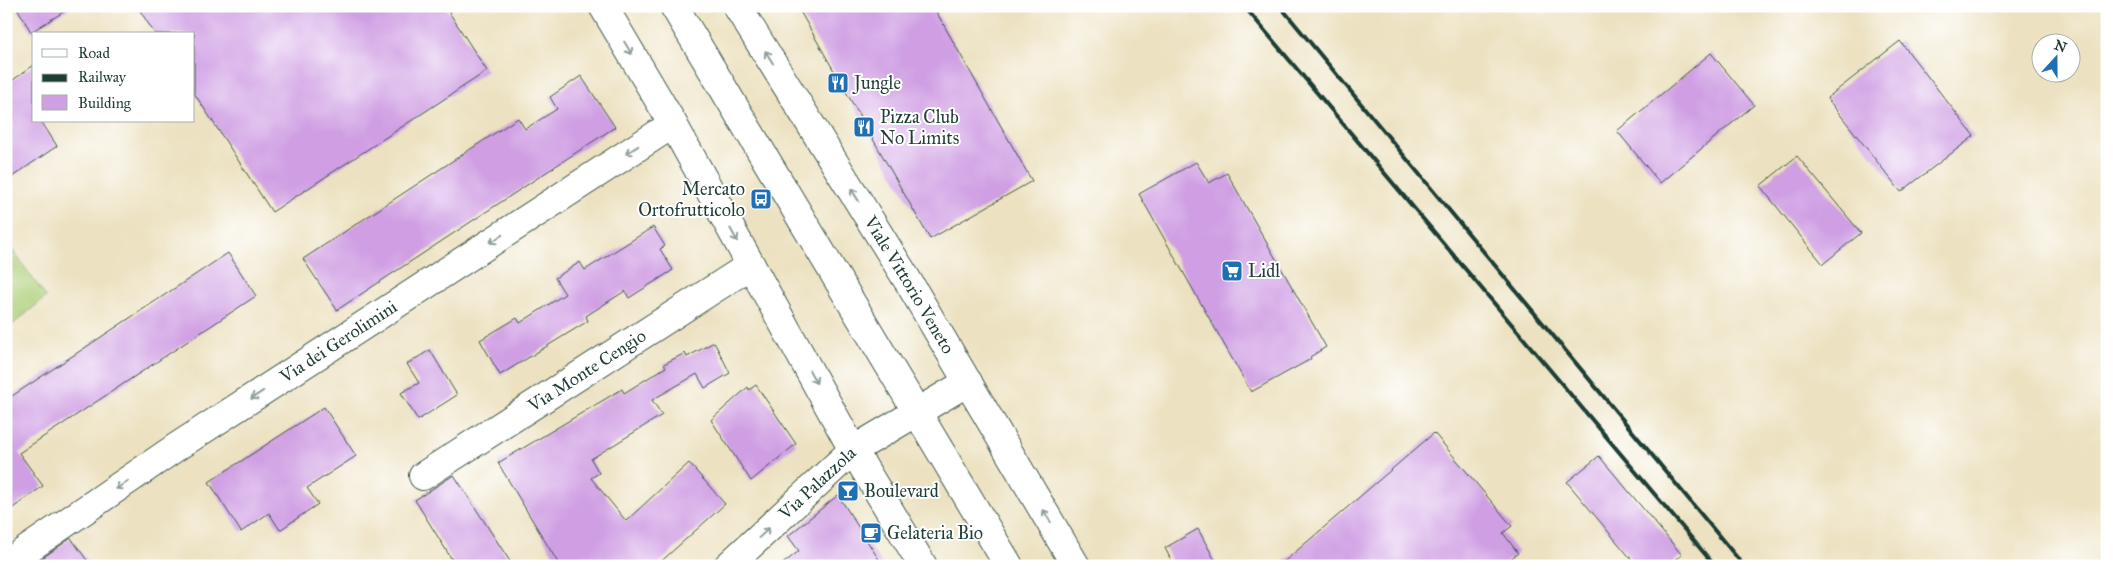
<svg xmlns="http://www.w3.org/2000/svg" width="2113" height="572" font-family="'IM FELL Great Primer',serif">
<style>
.green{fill:#adcf78;stroke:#668656}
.building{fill:#cf9ee3}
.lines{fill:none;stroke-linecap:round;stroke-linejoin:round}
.street-casing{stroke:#3e5649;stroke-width:30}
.secondary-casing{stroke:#3e5649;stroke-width:30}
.street{stroke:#fff;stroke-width:28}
.secondary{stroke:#fff;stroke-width:28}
.rail{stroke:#1f3d34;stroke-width:4}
.oneway{stroke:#8f9e9a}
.labels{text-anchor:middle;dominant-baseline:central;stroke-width:4;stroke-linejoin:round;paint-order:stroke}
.poi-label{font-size:18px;fill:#1f3d34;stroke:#fff;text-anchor:start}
.street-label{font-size:18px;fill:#1f3d34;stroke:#fff}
</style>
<rect width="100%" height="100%" fill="#fff"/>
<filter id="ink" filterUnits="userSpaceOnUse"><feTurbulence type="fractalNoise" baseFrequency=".02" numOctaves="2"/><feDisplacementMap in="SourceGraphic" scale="10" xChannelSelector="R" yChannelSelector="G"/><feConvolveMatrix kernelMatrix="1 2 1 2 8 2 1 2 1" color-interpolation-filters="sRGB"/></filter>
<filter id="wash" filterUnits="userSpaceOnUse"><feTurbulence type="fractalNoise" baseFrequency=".0096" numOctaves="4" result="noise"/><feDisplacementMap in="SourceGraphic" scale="20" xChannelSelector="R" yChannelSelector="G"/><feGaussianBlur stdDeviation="1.12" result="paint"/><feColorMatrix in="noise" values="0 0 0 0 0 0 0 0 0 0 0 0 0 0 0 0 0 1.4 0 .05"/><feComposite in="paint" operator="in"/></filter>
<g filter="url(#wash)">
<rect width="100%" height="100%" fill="#ece1c0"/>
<path class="green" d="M6,241L46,297L6,330Z"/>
<g id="blocks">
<g class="building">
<path d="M16,6H73L31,32Z"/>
<path d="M137,6H445L487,71L272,212L194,93V34H155Z"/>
<path d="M797,6H933L1032,181L930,239Z"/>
<path d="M1900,41L1974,136L1901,192L1827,98Z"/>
<path d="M1711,53L1754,105L1660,183L1617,131Z"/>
<path d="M34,65V121H41L57,146L6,181V85Z"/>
<path d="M581,76L615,127L337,310L303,259L518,118L525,129L557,109L550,97Z"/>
<path d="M1797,156L1861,233L1823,264L1760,186Z"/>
<path d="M1196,162L1209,183L1227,173L1326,347L1310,357L1311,359L1251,392L1139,194Z"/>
<path d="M653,227L665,246L660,249L673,270L629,298L625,291L586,316L588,321L500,375L480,340L517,318L520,323L565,294L555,278L580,262L585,270Z"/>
<path d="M228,253L256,296L19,453L43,486L6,513V400Z"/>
<path d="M714,342L730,373L705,388L697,374L652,400L662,415L591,459L599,473L591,478L626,521L689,463L725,504L656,566H560L498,463L622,389L624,393L666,367L664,364L685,353L687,357Z"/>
<path d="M430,350L457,395L418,420L401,393L419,383L407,364Z"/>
<path d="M756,385L796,444L751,481L711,420L748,387L749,390Z"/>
<path d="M324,407L356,456L307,488L318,504L280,530L269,513L241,532L209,482Z"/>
<path d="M1434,433L1512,526L1503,533L1518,553L1502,566H1279Z"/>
<path d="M1599,456L1682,555L1668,566H1637L1567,482Z"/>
<path d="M454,475L513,566H456L415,500Z"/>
<path d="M838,495L883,566H780L799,551L788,536Z"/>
<path d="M1198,529L1218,566H1174L1165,548Z"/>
<path d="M71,538L91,566H31Z"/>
</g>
</g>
</g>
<g filter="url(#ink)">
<use href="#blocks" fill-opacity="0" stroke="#3e5649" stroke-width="1"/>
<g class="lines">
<g class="street-casing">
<g id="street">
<path d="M603,6L673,124L853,450L923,566"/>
<path id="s1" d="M737,6L908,281L1076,566"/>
<path id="s2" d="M423,476L751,265"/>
<path id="s3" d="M6,564L175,448L673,124"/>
<path id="s4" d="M728,566L853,450L968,382"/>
</g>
</g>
<g class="secondary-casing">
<path id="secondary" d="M674,6L1009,566"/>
</g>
<use href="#street" class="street"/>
<use href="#secondary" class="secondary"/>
<g class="rail">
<path d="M1244,6L1715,566"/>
<path d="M1280,6L1744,566"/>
</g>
</g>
<defs><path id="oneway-shaft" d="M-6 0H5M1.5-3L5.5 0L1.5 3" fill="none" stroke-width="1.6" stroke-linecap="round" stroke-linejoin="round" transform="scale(1.25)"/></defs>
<g class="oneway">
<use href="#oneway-shaft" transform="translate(628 48) rotate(59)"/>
<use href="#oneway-shaft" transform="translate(769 57) rotate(-122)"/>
<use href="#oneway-shaft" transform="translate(632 150) rotate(147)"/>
<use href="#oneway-shaft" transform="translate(855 195) rotate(-122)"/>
<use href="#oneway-shaft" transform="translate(734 235) rotate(61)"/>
<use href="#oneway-shaft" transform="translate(496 239) rotate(147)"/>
<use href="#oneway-shaft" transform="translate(813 377) rotate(61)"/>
<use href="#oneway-shaft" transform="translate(257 395) rotate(147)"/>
<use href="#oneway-shaft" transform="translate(122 485) rotate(146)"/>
<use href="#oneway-shaft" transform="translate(1047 516) rotate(-121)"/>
<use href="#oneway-shaft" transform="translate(764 533) rotate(-43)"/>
</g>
</g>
<defs>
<g id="restaurant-square" transform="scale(1.125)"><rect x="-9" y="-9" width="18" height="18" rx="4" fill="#1f6fb2" stroke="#fff"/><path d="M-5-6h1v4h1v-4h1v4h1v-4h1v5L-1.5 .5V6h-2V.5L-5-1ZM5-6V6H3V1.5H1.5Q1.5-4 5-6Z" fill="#fff"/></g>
<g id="bus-square" transform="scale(1.125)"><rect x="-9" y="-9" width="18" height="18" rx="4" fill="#1f6fb2" stroke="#fff"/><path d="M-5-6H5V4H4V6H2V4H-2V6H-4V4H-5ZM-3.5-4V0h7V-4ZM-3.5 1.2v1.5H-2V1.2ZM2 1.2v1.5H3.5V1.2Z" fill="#fff"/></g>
<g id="supermarket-square" transform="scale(1.125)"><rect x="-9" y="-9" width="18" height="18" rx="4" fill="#1f6fb2" stroke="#fff"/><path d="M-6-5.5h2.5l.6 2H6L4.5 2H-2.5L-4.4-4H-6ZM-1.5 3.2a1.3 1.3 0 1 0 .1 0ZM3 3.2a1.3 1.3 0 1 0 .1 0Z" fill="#fff"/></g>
<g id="bar-square" transform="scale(1.125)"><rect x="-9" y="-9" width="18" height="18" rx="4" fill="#1f6fb2" stroke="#fff"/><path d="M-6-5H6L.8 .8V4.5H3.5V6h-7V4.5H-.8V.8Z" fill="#fff"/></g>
<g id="cafe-square" transform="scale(1.125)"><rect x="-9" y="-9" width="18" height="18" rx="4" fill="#1f6fb2" stroke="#fff"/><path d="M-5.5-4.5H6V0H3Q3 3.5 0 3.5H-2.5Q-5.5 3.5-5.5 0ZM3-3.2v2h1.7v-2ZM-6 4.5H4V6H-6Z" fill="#fff"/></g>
</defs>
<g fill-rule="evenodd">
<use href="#restaurant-square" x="838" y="83"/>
<use href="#restaurant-square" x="864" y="127"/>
<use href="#bus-square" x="761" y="199"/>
<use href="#supermarket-square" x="1232" y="271"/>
<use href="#bar-square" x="848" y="491"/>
<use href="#cafe-square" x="871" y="533"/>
</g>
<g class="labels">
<g class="poi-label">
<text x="854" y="83">Jungle</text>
<text x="880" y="117">Pizza Club<tspan x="880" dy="21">No Limits</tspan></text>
<text x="745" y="189" text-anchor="end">Mercato<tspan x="745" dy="21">Ortofrutticolo</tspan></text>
<text x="1248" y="271">Lidl</text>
<text x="864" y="491">Boulevard</text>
<text x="887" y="533">Gelateria Bio</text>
</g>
<g class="street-label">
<text stroke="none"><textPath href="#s1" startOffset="328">Viale Vittorio Veneto</textPath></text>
<text stroke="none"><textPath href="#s3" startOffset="400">Via dei Gerolimini</textPath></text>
<text stroke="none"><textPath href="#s2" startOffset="195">Via Monte Cengio</textPath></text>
<text stroke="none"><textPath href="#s4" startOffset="122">Via Palazzola</textPath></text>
</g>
</g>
<rect width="2113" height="572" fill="none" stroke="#fff" stroke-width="25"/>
<rect x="32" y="32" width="162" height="90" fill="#ffffff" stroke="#a5b1ae"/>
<rect x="42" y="49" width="25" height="8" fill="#ffffff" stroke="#a5b1ae"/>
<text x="78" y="58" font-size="15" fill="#1f3d34">Road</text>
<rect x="42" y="74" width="25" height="8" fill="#1f3d34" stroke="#a5b1ae"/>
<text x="78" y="82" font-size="15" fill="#1f3d34">Railway</text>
<rect x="42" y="95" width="25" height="15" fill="#cf9ee3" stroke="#a5b1ae"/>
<text x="78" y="108" font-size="15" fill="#1f3d34">Building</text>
<g transform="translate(2056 58) rotate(21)"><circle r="24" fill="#ffffff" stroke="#a5b1ae"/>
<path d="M0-4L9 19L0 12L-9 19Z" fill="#1f6fb2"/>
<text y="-8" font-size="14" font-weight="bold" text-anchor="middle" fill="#1f3d34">N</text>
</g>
</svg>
